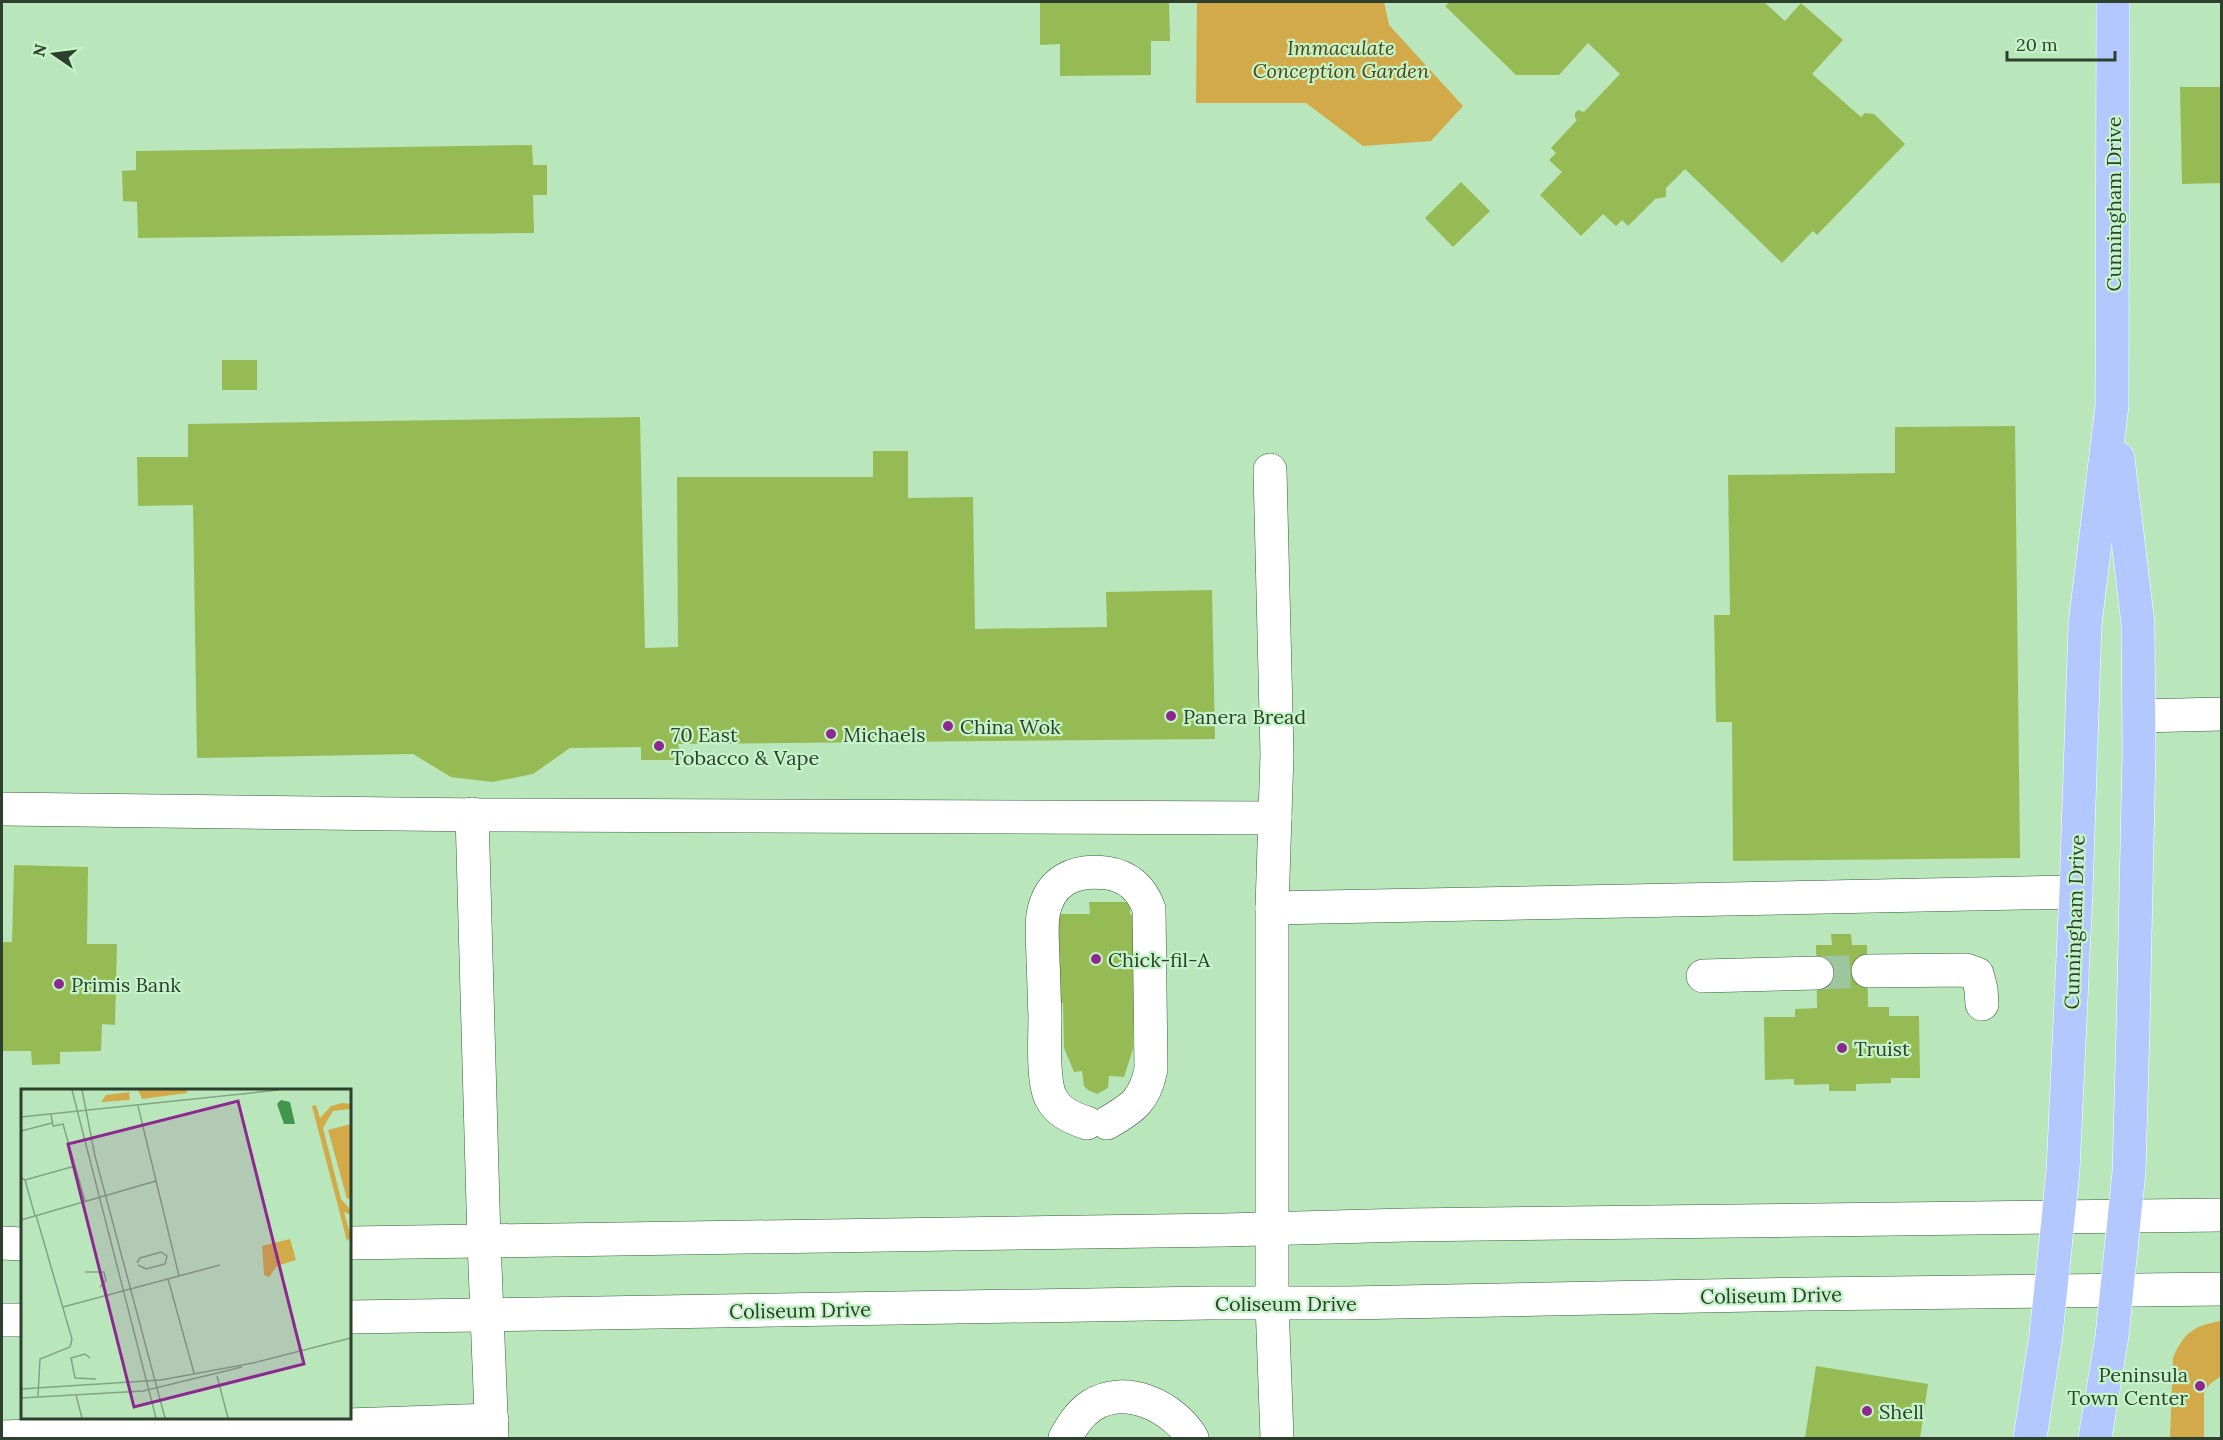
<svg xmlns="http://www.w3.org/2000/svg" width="2223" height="1440" font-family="Lora,serif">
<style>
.green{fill:#d2aa49}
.building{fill:#96bb55}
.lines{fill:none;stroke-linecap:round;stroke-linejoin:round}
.minor-tunnel{stroke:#9dc69f;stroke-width:33;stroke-dasharray:33 16;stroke-linecap:butt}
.minor-casing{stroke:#345e38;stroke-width:34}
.major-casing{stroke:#fff;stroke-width:34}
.minor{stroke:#fff;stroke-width:33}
.major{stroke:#b2c8fe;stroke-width:33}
.poi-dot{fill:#8c2890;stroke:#c5f4c8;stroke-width:2}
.labels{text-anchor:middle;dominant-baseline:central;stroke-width:4.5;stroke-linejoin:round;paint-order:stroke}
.park-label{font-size:20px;font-style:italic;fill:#554215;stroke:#c5f4c8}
.street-label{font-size:20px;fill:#2d402e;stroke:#c5f4c8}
.poi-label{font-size:20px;fill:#2d402e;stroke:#c5f4c8;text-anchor:start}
.inset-road{fill:none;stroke:#81a483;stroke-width:1.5}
.view{fill:#8c2890;fill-opacity:0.15;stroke:#8c2890;stroke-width:3}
.inset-edge{fill:none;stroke:#2d402e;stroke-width:3}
</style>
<rect width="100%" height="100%" fill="#b9e7bb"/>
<g class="green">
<path d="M1197,2H1384L1389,25L1463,106L1431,141L1363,146L1306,103H1196Z"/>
<path d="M2221,1321V1376L2210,1384L2204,1392V1438H2170L2173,1358C2183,1333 2195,1325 2221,1321Z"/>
</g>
<g class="building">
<path d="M1040,2H1169L1170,41H1151V75L1060,76V44L1040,45Z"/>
<path d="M1450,2H1764L1785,21L1801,3L1843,40L1812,74L1861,117L1865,113L1874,114L1905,144L1817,235L1813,231L1782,263L1685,169L1666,188V197L1655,199L1628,226L1622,220L1616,226L1603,214L1581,236L1540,195L1562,172L1549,160L1556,153L1551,148L1577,120L1575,118V113L1578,110L1584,112L1620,74L1588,43L1559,75H1516L1445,6Z"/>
<path d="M2180,87H2222V183L2182,184Z"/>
<path d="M532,145L533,165H547V195H533L534,233L138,238L137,202L123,201L122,171L136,170V151Z"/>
<path d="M1461,182L1490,211L1453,247L1425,218Z"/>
<rect x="222" y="360" width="35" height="30"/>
<path d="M640,417L645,648L678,647L677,477H873V451H908V498L973,497L975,629L1107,627L1106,592L1212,590L1215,739L678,744L682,760H641V747L570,748L533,774L492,782L451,777L413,754L197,758L193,505L138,506L137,457H188V424Z"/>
<path d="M2015,426L2020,858L1733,861L1732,722H1716L1714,615H1730L1728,475L1895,473V427Z"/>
<path d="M14,865L88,867L87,944H117L115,1025L102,1024L101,1051L60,1052V1064L32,1065L31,1051H2V942H12Z"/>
<path d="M1089,902H1130V915L1133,914L1141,1021H1133V1049L1124,1077L1109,1076L1108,1088L1097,1094L1088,1090L1084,1086L1082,1071L1074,1072L1064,1048L1063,1003L1058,1004L1057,914H1090Z"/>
<path d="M1831,934H1851L1852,945H1867L1868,1007H1889V1016H1919L1920,1078H1891V1083L1856,1084V1091H1829V1084L1794,1085V1079L1765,1080L1764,1017H1795V1009L1817,1008L1816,945H1832Z"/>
<path d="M1816,1366L1928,1384L1920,1438H1805Z"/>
</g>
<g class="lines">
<path class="minor-tunnel" d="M1817,973L1868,971"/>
<g class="minor-casing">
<g id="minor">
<path d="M1270,470L1277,754L1272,908V1303L1277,1438"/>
<path d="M2139,716L2222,714"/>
<path d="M2,809L482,815L1275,818"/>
<path d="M472,814L484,1241L492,1438"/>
<path d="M1272,908L2076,892"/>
<path d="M1868,971L1966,970L1977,974L1981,989L1982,1004"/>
<path d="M1703,976L1817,973"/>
<path d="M1087,1123C1072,1118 1058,1112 1051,1098C1042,1081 1045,1036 1045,1016C1044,998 1044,979 1043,961C1043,947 1041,930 1043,915C1049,880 1075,869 1107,873C1128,876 1142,889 1149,909L1151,1069C1145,1100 1133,1108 1107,1123"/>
<path d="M2,1243L22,1244"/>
<path d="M350,1243L1225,1230L1406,1225L2222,1215"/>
<path d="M350,1317L1208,1303H1348L1808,1294L2222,1289"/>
<path d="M2,1320H22"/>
<path d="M2,1437L492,1420"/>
<path d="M1065,1438C1072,1426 1079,1414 1091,1406C1125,1383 1174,1407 1192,1438"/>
</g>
</g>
<g class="major-casing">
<g id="major">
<path d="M2030,1438L2046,1335L2063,1171L2076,892L2085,624L2112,406L2113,2"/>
<path d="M2095,1438L2112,1336L2129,1172L2133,1028L2139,753L2138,624L2118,458"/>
</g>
</g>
<use href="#minor" class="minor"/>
<use href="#major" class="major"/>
</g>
<g class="poi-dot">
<circle cx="1171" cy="716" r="6"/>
<circle cx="948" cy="726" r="6"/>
<circle cx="831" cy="734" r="6"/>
<circle cx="659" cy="746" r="6"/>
<circle cx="1096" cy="959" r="6"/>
<circle cx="59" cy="984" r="6"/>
<circle cx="1842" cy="1048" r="6"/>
<circle cx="2200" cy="1386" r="6"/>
<circle cx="1867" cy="1411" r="6"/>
</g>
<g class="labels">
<g class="park-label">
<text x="1341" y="47">Immaculate<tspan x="1341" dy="23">Conception Garden</tspan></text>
</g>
<g class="street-label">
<text transform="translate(2113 204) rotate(-90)">Cunningham Drive</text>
<text transform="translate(2074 922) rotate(-88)">Cunningham Drive</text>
<text transform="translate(1771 1295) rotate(-1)">Coliseum Drive</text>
<text x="1286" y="1303">Coliseum Drive</text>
<text transform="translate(800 1310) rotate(-1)">Coliseum Drive</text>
</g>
<g class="poi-label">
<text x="1183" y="716">Panera Bread</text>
<text x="960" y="726">China Wok</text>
<text x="671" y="734">70 East<tspan x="671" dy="23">Tobacco &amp; Vape</tspan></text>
<text x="843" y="734">Michaels</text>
<text x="1108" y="959">Chick-fil-A</text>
<text x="71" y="984">Primis Bank</text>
<text x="1854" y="1048">Truist</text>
<text x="2188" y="1374" text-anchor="end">Peninsula<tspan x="2188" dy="23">Town Center</tspan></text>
<text x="1879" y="1411">Shell</text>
</g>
</g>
<g transform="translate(21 1089)">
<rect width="330" height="330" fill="#b9e7bb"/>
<path d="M117,1H166V4L121,10ZM108,3L109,11L80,13L85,6ZM321,14L330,15V20L312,22L302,39L320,110L330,121V126L323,123L330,148L326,152L291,17L295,16L299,29L310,17ZM330,35V109L326,110L307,41ZM269,150L275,171L256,177L248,188L243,186L241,157Z" fill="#d2aa49"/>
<path d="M260,11L269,13L274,35H263L256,15Z" fill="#41964c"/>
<path class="inset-road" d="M51,1L135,329M61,1L74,67L144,329M117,17L158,187M30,25L32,37L42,35L64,112M0,28L258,1M0,42L31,34M0,89L4,91L54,77M4,91L14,127M15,126L51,250L49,258L19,270L17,307M0,131L135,92M116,174L119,169L140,163L146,167L144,175L125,180L117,176M64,183H83L85,191L79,198M147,190L173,284M42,218L199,176M69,269L64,265L50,269L54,289L75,290M196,287L207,329M0,300L140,291L232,274L330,249M55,306L61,329M0,309L122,302L221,278"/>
<path class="view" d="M217,12L283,275L113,318L47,55Z"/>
<rect width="330" height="330" class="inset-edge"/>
</g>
<rect width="2223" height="1440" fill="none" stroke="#2d402e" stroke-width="6"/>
<g transform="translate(54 54) rotate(284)" stroke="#c5f4c8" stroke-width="4.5" paint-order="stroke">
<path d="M0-4.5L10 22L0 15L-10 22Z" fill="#2d402e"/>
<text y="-9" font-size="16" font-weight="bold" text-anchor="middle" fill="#2d402e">N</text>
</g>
<path d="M2007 51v9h108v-9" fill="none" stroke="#2d402e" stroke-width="3"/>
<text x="2016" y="51" font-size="18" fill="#2d402e" stroke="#c5f4c8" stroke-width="4.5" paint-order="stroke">20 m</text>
</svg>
